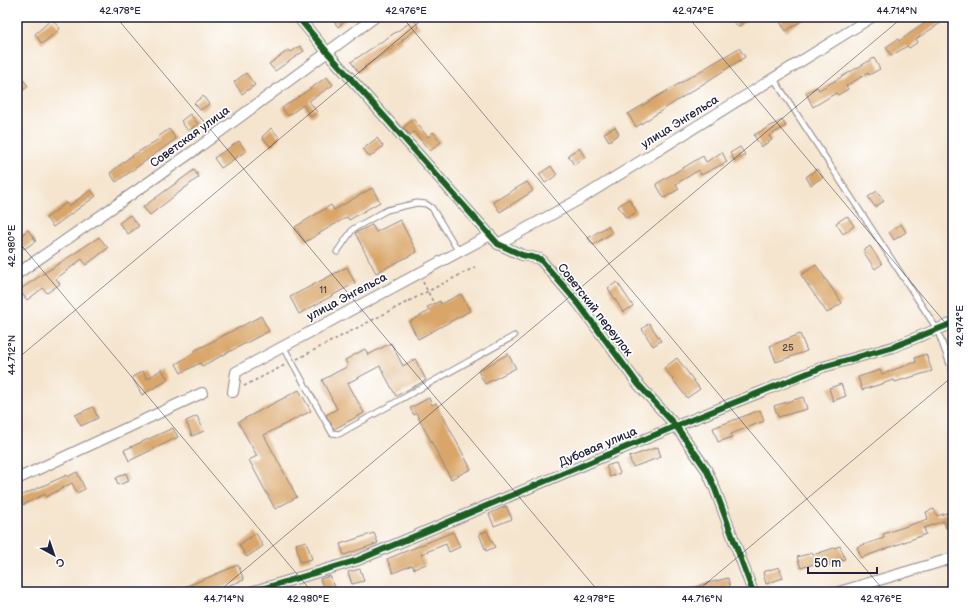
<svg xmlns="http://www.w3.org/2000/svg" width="970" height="609" font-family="'Balsamiq Sans',sans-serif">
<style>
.building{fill:#d9a568}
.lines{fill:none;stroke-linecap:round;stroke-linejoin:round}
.service-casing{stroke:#8c8485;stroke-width:7}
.minor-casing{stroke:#8c8485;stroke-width:12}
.path{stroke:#8c8485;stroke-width:1.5;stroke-dasharray:3 3;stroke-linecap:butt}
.service{stroke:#fff;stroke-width:5}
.minor{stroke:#fff;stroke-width:10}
.cycleway-casing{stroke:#fff;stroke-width:8}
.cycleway{stroke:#1b5e20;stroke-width:6}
.ticks{fill:none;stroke:#22223b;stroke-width:1;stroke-opacity:0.45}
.labels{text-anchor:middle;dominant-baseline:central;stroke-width:3.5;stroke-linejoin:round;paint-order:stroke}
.number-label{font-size:10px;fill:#504346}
.street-label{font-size:12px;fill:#22223b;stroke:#fff}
.neatline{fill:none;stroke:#22223b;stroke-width:1.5}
.ticks-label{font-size:10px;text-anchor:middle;fill:#22223b}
</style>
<rect width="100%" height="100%" fill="#fff"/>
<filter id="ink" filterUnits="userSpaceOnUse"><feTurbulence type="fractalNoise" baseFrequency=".025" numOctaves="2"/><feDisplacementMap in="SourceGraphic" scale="8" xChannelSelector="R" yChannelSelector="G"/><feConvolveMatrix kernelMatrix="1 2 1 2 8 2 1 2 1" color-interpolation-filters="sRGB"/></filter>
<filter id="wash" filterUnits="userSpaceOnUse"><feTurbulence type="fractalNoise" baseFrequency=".012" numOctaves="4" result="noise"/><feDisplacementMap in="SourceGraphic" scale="16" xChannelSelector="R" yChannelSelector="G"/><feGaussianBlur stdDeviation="0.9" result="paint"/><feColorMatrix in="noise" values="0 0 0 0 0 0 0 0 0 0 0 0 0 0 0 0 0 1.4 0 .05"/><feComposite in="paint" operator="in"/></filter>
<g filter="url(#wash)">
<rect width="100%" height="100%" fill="#f5e5cf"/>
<g id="blocks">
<g class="building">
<path d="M331,17H350L338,27Z"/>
<path d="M729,17H751L738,27Z"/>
<path d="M787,17H807L786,31L780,22Z"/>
<path d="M934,17H950L916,39L918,42L909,48L907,46L891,56L886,47L898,39L899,41Z"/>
<path d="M52,19L60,29L42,44L35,34Z"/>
<path d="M414,20L419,27L402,40L403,41L364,67L366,68L359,73L351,62Z"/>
<path d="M300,46L304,51L275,71L269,64L289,50L291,52Z"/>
<path d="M739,48L745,57L636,127L628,114Z"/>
<path d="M874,58L880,69L869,75L868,73L846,86L848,89L838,95L836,93L813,107L806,93L817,87L819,90Z"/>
<path d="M17,72L28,86L17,95Z"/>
<path d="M246,73L255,85L242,94L234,82Z"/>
<path d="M327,77L333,85L309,101L317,112L311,117L303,105L288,116L282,108Z"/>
<path d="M203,96L209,104L200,110L194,103Z"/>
<path d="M190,114L198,124L188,131L181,121Z"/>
<path d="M413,119L428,137L433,132L441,142L430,151L414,132L410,135L403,128Z"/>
<path d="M782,120L786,126L769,136L772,140L761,147L754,135Z"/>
<path d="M615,127L619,134L609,141L604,133Z"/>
<path d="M271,128L280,138L271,147L262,137Z"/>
<path d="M169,129L176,139L116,182L110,173L130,157L159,139L158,137Z"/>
<path d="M377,138L383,146L370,157L363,149Z"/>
<path d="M239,141L246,151L221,168L214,158Z"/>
<path d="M740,147L745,155L735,161L730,153Z"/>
<path d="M579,148L585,157L574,165L568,155Z"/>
<path d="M722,152L727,162L701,175L699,170L676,184L679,189L664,198L656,184L703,156L706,162Z"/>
<path d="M551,166L557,175L545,183L539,174Z"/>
<path d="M817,169L823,177L811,185L806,177Z"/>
<path d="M194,170L199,177L150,215L143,207Z"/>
<path d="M527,182L533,191L500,212L493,202Z"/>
<path d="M372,188L380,202L349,220L347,217L305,242L295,227L331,205L334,210Z"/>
<path d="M91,190L96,196L53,227L46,218L66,203L69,206Z"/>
<path d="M877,191L884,201L875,207L868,197Z"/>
<path d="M629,199L637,212L626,218L618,206Z"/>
<path d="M130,215L139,226L128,234L119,223Z"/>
<path d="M847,216L854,226L843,234L836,223Z"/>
<path d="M400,220L417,252L376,273L355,233L372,225L376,232Z"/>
<path d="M901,224L906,232L894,240L889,232Z"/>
<path d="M608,226L612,233L593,245L588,238Z"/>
<path d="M28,230L36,241L24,249L17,238Z"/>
<path d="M99,237L108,248L86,265L82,259L56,279L60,284L47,293L43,288L27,300L19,290Z"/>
<path d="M870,246L882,264L875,269L863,251Z"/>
<path d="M816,265L842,303L827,313L801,275Z"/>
<path d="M347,267L355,283L299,314L290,297Z"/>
<path d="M617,282L633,306L623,312L608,288Z"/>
<path d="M461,294L470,311L418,339L409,322L429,311L427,307L434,304L440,301L441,304Z"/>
<path d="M261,316L269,331L202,366L200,363L181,373L176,364L195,352L194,351Z"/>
<path d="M649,323L661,341L653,346L642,329Z"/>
<path d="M800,334L807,351L776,362L770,346Z"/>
<path d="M391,343L403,366L415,359L426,380L396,396L380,366L348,383L364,413L334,429L326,415L337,409L322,380L348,366L345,360L365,349L368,355Z"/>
<path d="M508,354L516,368L485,384L478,371Z"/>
<path d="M926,354L932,371L895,382L894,380L862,390L858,377L880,370L882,374L916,362L915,358Z"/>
<path d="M677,358L700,389L687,398L664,368Z"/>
<path d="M162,369L168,380L142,395L132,377L143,371L147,379Z"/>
<path d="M841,384L846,396L833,401L829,388Z"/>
<path d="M299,390L311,411L264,435L297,497L275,509L249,460L257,456L238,422Z"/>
<path d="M803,397L807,409L778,417L774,406Z"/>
<path d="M429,398L432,405L436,403L471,469L451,479L416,413L414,415L410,408Z"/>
<path d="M93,407L98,418L81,426L75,415Z"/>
<path d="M760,410L764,421L731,434L732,437L718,442L713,428Z"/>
<path d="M197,416L204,431L192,436L186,421Z"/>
<path d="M173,428L178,437L129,461L124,450Z"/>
<path d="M658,447L661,457L633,467L629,457Z"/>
<path d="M616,463L620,473L610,477L606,466Z"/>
<path d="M77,472L85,489L77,493L72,483L46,497L45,494L23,505L18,497L67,475V477Z"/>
<path d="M126,473L129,481L118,485L116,478Z"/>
<path d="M506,506L512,519L494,526L489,514Z"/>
<path d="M934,509L937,516L953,511V526L946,528L944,521L924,528L926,534L861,558L857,547L884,538L883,534L928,519L926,512Z"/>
<path d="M487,531L495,547L486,551L479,534Z"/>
<path d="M453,532L460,547L449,552L446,544L421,554L426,564L414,569L412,565L393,573L387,559Z"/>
<path d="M256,533L263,546L247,557L239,545Z"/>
<path d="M374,533L378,543L344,555L340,544Z"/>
<path d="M306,541L312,559L300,562L296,544Z"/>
<path d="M840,546L845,559L828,565L827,560L801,568L797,557L812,553L813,555Z"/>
<path d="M238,565L244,580L218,589L219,592H173Z"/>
<path d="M779,567L783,578L766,584L763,572Z"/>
<path d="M360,569L364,581L352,584L348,572Z"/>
<path d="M330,576L335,587L325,591L320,579Z"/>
<path d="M728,578L730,588L716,592H685L704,584Z"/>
</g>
</g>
</g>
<g filter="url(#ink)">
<use href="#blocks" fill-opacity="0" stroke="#8c8485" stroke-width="1"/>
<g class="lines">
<g class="service-casing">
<g id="service">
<path d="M774,79L937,329L953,373"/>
<path d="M337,252L353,229L387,210L417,203L426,204L432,208L459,252"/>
<path d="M283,346L332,433L339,434L514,336"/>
</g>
</g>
<g class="minor-casing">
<g id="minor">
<path d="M298,17L327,52L498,244L522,255L540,259L578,303L638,384L676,426L706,469L715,489L753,592"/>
<path d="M498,244L580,199L872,17"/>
<path d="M17,274L195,150L375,17"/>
<path d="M233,392L236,372L490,235"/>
<path d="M17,479L202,393"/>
<path d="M251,592L358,560L676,426L823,367L893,347L953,323"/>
<path d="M839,592L953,558"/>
</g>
</g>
<g class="path">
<path d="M423,282L434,304"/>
<path d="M297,359L475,267"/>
<path d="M244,386L285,365"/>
</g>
<use href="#service" class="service"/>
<use href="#minor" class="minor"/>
<g class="cycleway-casing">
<g id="cycleway">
<path d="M298,17L327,52L498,244L522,255L540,259L578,303L638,384L676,426L706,469L715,489L753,592"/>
<path d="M251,592L358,560L676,426L823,367L893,347L953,323"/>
</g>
</g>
<use href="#cycleway" class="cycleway"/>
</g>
</g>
<path class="ticks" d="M116,17L599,592M402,17L885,592M688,17L953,332M17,240L312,592M17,359L425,17M17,581L26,592M218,592L903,17M696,592L953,376"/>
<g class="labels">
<g class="number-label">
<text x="323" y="290">11</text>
<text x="788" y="348">25</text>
</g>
<g class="street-label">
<text transform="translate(680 122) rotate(-32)">улица Энгельса</text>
<text transform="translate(190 137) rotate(-36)">Советская улица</text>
<text transform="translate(347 297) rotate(-28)">улица Энгельса</text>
<text transform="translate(595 310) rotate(52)">Советский переулок</text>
<text transform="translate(598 447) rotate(-23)">Дубовая улица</text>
</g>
</g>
<rect width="970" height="609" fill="none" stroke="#fff" stroke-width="44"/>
<g transform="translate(54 555) rotate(140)" stroke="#ffffff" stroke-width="3" paint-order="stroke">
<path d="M0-3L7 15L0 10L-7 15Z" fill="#22223b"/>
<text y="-6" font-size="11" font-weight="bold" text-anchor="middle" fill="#22223b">С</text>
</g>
<path d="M808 567v6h69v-6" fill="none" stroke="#22223b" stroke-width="2"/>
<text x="814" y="567" font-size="12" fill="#22223b" stroke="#ffffff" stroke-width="3" paint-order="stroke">50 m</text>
<rect x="22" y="22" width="926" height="565" class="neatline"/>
<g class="ticks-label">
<text x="120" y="14">42.978°E</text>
<text x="406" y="14">42.976°E</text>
<text x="693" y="14">42.974°E</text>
<text x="897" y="14">44.714°N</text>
<text transform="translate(11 246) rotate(-90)" y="4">42.980°E</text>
<text transform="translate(959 326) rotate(-90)" y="4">42.974°E</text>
<text transform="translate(11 355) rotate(-90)" y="4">44.712°N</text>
<text x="224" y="602">44.714°N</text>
<text x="308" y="602">42.980°E</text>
<text x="594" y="602">42.978°E</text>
<text x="702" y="602">44.716°N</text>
<text x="881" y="602">42.976°E</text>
</g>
</svg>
